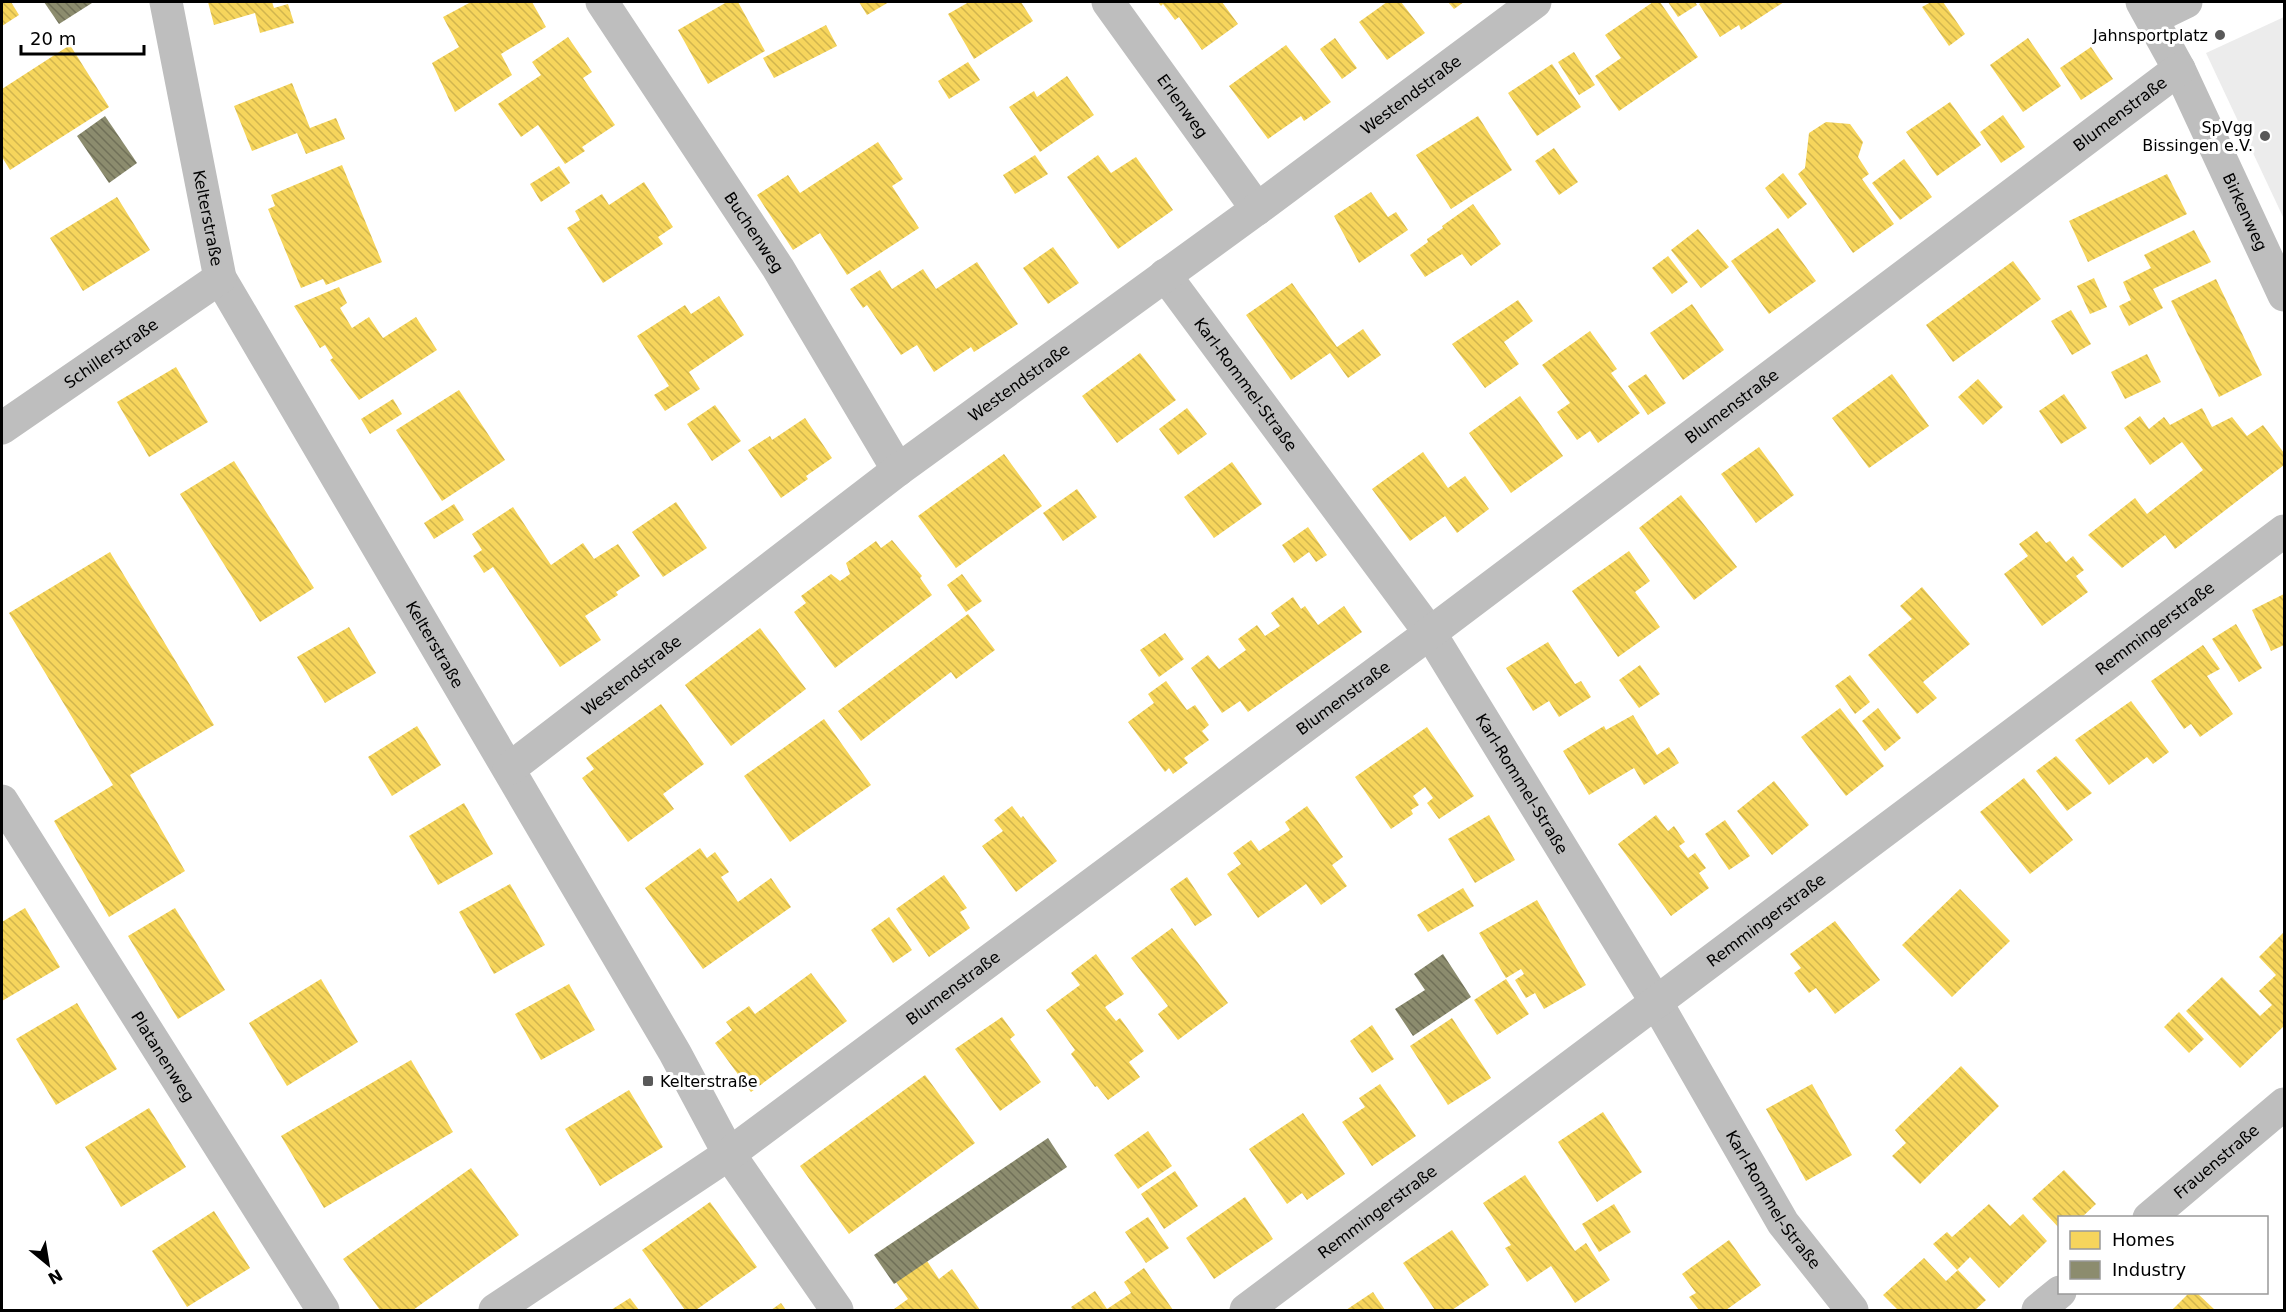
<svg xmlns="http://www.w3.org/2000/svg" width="2286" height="1312" font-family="'DejaVu Sans',sans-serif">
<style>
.pitch{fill:#ececec}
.homes{fill:url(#homes-back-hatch)}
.industry{fill:url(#industry-back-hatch)}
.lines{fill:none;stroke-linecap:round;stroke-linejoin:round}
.minor{stroke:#bebebe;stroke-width:33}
.poi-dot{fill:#595959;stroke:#fff;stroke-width:2}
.labels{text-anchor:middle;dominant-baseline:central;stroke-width:6;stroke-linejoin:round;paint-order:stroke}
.poi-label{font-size:16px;fill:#000;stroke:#fff;text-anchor:end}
.street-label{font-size:16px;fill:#000;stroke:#fff}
</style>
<defs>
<pattern id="homes-back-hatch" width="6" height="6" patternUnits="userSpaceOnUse" patternTransform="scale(1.5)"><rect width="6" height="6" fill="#f6d55c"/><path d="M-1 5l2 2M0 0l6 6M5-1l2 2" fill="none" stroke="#d1b54e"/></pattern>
<pattern id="industry-back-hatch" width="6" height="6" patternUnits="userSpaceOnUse" patternTransform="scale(1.5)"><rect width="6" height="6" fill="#8c8c6e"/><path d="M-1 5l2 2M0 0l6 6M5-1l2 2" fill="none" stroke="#707058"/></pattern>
</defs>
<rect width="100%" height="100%" fill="#fff"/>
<path class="pitch" d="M2284,17V219L2206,53Z"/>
<g class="homes">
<path d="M2,2H11L19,15L2,26Z"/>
<path d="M208,2H272L274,8L288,4L294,23L260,33L255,13L214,25Z"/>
<path d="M471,2H532L546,27L501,54L512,75L455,112L432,63L459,47L443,17Z"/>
<path d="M727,2H738L765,51L708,84L678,30Z"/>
<path d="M859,2H889L867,15Z"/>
<path d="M969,2H1021L1033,21L974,59L948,14Z"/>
<path d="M1158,2H1222L1238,24L1202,50L1179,17L1175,20L1163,4L1161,6Z"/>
<path d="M1387,2H1401L1425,33L1387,60L1359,22Z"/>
<path d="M1448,2H1464L1454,9Z"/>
<path d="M1653,2H1660L1698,57L1619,111L1595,76L1621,58L1605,35Z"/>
<path d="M1668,2H1695L1697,5L1678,17Z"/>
<path d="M1702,2H1784L1741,30L1739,25L1720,37L1699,4Z"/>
<path d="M1931,2H1943L1965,34L1949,46L1922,7Z"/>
<path d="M826,25L837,46L774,78L763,58Z"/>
<path d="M568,37L592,72L583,78L615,125L582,147L585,151L565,164L538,125L521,137L498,104L541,75L532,62Z"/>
<path d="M1335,38L1357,68L1342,79L1320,49Z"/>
<path d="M2028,38L2061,86L2023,112L1990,65Z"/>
<path d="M70,45L109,107L10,170L2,157V89Z"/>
<path d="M1286,45L1331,102L1304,121L1301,116L1268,139L1229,86Z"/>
<path d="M2091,47L2113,79L2081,100L2060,68Z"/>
<path d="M1574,52L1595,85L1579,95L1558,62Z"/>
<path d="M968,62L980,80L949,99L938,81Z"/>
<path d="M1552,64L1581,107L1537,136L1508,93Z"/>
<path d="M1067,76L1094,115L1040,152L1009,107L1034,91L1037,97Z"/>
<path d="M292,83L310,128L336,118L345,139L306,154L297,133L252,151L234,106Z"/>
<path d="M1950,102L1981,145L1937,176L1906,132Z"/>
<path d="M2003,115L2025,147L2001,163L1980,132Z"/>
<path d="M1478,116L1512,170L1451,209L1416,155Z"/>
<path d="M1826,122L1850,124L1863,142L1858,157L1869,174L1862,179L1894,224L1853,253L1798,174L1805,168L1809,133Z"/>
<path d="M878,142L903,179L892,186L919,228L847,275L820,233L793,250L757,195L788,175L800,193Z"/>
<path d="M1554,148L1578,182L1559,195L1535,161Z"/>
<path d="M1035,155L1048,174L1015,194L1003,175Z"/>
<path d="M1098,155L1111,173L1136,157L1173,210L1118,249L1067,177Z"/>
<path d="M1904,159L1932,197L1900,220L1872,183Z"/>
<path d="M342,165L382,262L326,285L323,279L301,288L268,209L275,206L271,195Z"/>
<path d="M559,166L570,183L541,202L530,184Z"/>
<path d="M1783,173L1807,204L1788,219L1765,188Z"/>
<path d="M2167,174L2187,214L2088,262L2069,221Z"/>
<path d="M644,182L673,227L658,237L663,244L603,283L567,228L580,220L575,211L602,194L609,205Z"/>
<path d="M1371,192L1388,217L1396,212L1408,230L1359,263L1334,216Z"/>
<path d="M117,197L150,250L83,291L50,238Z"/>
<path d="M1473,204L1501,244L1471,266L1462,254L1425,277L1410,255L1428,242L1427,239L1443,228L1442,226Z"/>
<path d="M1778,228L1816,281L1769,314L1731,261Z"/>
<path d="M1698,229L1729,267L1701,288L1671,250Z"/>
<path d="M2194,230L2211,262L2153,289L2163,308L2129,326L2119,306L2131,300L2123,282L2151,268L2144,255Z"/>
<path d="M1053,247L1079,283L1048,304L1023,268Z"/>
<path d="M1668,256L1688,282L1672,294L1652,268Z"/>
<path d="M2013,261L2041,299L1953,362L1926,325Z"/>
<path d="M977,262L1018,324L974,352L971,347L934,372L917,345L901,355L867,305L863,308L850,289L880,270L892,289L923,269L936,289Z"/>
<path d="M2094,278L2107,307L2090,314L2077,286Z"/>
<path d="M2216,279L2262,375L2219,397L2171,301Z"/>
<path d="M1292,283L1337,347L1363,329L1381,355L1348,378L1330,353L1291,380L1246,315Z"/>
<path d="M339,287L347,303L340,308L352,328L369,317L383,338L416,317L437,350L359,400L330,360L333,358L325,345L320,348L294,306Z"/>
<path d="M719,296L744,335L689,372L700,389L665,411L654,395L669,386L637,336L685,305L691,314Z"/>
<path d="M1518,300L1533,321L1504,342L1519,364L1485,388L1452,344Z"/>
<path d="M1692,304L1724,350L1683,380L1650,333Z"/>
<path d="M2071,310L2091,344L2072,355L2051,321Z"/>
<path d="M1590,331L1617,369L1611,373L1640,413L1598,443L1590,431L1577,440L1557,412L1570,403L1542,365Z"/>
<path d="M1140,353L1176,400L1117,443L1082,396Z"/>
<path d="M2147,354L2161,382L2125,399L2111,372Z"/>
<path d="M176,367L208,422L149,457L117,402Z"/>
<path d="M1646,374L1666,403L1648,415L1628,386Z"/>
<path d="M1892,374L1929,426L1869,468L1832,418Z"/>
<path d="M1978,379L2003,407L1983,425L1958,397Z"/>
<path d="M459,390L505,460L442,501L396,430Z"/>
<path d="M2064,394L2087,428L2061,444L2039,411Z"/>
<path d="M1520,396L1563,456L1511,493L1469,433Z"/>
<path d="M393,399L402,414L370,434L361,419Z"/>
<path d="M715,405L741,441L712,461L687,424Z"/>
<path d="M1187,408L1207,434L1178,455L1159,429Z"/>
<path d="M2202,408L2212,427L2232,417L2247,436L2263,425L2284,453V465L2175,549L2165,535L2122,568L2088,535L2135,498L2147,514L2203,470L2182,442L2150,465L2124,428L2140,416L2149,429L2164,417L2170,425Z"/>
<path d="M805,418L832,458L806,476L808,479L781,498L748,450L770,436L772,440Z"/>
<path d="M1759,447L1794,495L1756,523L1721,474Z"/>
<path d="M1423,452L1448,488L1465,476L1489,509L1457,533L1445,516L1410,541L1372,489Z"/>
<path d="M1004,454L1042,506L956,568L918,516Z"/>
<path d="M234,461L314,588L260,622L180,494Z"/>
<path d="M1232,462L1262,504L1214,538L1184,497Z"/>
<path d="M1077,489L1097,517L1063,541L1043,513Z"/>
<path d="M1681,495L1737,567L1694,600L1639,528Z"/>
<path d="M676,502L707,548L663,577L632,532Z"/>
<path d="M454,504L464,520L434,539L424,523Z"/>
<path d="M513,507L551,565L583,543L594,559L618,544L640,576L616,592L618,595L585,616L601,640L560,667L493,567L484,573L473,556L482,550L472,534Z"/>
<path d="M1308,527L1327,555L1316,562L1309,552L1294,563L1282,545Z"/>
<path d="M2037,531L2046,543L2050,541L2066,562L2073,556L2084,570L2076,576L2088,592L2042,626L2004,574L2028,556L2019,544Z"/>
<path d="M892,540L922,576L920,578L932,595L835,668L794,612L806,603L801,596L831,574L840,581L850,574L846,563L876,541L881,548Z"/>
<path d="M1629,551L1650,581L1635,592L1660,627L1618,657L1572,591Z"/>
<path d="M110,552L214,725L130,775L185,871L109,917L54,821L113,785L9,613Z"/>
<path d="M962,574L982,601L966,612L947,585Z"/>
<path d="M1922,587L1970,644L1923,682L1937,698L1917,714L1868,655L1912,619L1900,606Z"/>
<path d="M2284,594V645L2271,651L2252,610Z"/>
<path d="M1293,597L1301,609L1305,606L1318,625L1344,606L1362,632L1248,712L1240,701L1222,713L1191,668L1208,655L1219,669L1246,650L1238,639L1257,625L1265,636L1280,626L1271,613Z"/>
<path d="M968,614L995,650L956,679L951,672L861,741L838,711Z"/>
<path d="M2236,624L2262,668L2239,682L2212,639Z"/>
<path d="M349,627L376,673L325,703L297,657Z"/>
<path d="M760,628L806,689L731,746L685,685Z"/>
<path d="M1165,633L1184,659L1159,677L1140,650Z"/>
<path d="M1548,642L1575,684L1581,681L1591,697L1559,717L1549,701L1533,711L1506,668Z"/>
<path d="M2203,645L2220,669L2207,676L2233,714L2200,737L2191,724L2184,729L2151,681Z"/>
<path d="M1640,665L1660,694L1639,708L1619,680Z"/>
<path d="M1850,675L1870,702L1855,714L1835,686Z"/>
<path d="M1166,681L1187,710L1195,705L1209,725L1202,731L1209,740L1184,758L1188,763L1173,774L1169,768L1165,772L1128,722L1154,703L1148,694Z"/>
<path d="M2131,701L2169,752L2153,764L2147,757L2109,785L2075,740Z"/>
<path d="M661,704L704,764L663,794L674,809L628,842L582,778L594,769L586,758Z"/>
<path d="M1840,708L1884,766L1846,796L1801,737Z"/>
<path d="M1878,708L1901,738L1885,751L1862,721Z"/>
<path d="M1633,715L1657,755L1669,747L1679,763L1644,785L1634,768L1589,795L1563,751L1604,726L1606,730Z"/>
<path d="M824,719L871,785L790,842L744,776Z"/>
<path d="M417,726L441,765L392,796L368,757Z"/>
<path d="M1427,727L1474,796L1439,819L1427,803L1433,798L1425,787L1413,796L1419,805L1411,810L1413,814L1391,829L1355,777Z"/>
<path d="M2056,756L2092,793L2067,811L2036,771Z"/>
<path d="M2024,778L2073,840L2030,874L1980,812Z"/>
<path d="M1774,781L1809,825L1772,855L1737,811Z"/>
<path d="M464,803L493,854L438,885L409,836Z"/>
<path d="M1012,806L1021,818L1023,816L1057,861L1016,892L982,846L1003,831L994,820Z"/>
<path d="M1307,806L1343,857L1332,865L1347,886L1321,905L1306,884L1258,918L1227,874L1241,864L1233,853L1251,840L1259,851L1290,830L1285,822Z"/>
<path d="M1489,815L1515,860L1475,883L1448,839Z"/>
<path d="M1656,815L1668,831L1674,826L1685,842L1679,846L1688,858L1695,853L1706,868L1699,873L1709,888L1671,916L1618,844Z"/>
<path d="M1725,820L1750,856L1729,870L1705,834Z"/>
<path d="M700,848L707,858L715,852L729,872L721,877L738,902L771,878L791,907L703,969L645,888Z"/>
<path d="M944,875L967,908L960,912L970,928L929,957L896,909Z"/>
<path d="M1187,877L1212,915L1195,926L1170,889Z"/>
<path d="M510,884L545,945L494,974L459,912Z"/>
<path d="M1463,888L1474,906L1428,932L1417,915Z"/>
<path d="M1960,889L2010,941L1952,997L1902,945Z"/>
<path d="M1537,900L1586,985L1544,1009L1535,993L1526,998L1515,980L1524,974L1521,969L1506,978L1479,933Z"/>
<path d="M25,908L60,967L2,1001V922Z"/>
<path d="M175,908L225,990L178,1019L128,936Z"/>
<path d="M889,917L912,950L893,963L871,930Z"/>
<path d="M1835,921L1880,980L1835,1014L1816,988L1809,993L1794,973L1801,968L1790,954Z"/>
<path d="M1172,928L1228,1003L1178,1040L1158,1014L1168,1006L1131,958Z"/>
<path d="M2284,932V1026L2240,1068L2186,1011L2222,977L2260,1016L2272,1005L2259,991L2276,975L2259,957Z"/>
<path d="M1096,954L1124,994L1105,1007L1116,1021L1120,1018L1144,1051L1129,1062L1140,1077L1108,1100L1097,1086L1095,1087L1071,1054L1075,1050L1046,1010L1080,985L1071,973Z"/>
<path d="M811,973L847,1021L751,1092L715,1043L732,1030L726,1022L749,1006L755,1014Z"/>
<path d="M321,979L358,1042L287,1086L249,1023Z"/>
<path d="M1506,979L1529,1014L1497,1035L1474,1000Z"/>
<path d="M569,984L595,1030L541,1060L515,1014Z"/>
<path d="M77,1003L117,1069L56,1105L16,1039Z"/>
<path d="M2179,1012L2204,1039L2189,1053L2164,1027Z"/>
<path d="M1002,1017L1015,1035L1010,1039L1041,1082L1000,1111L955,1049Z"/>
<path d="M1452,1018L1491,1078L1448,1105L1410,1046Z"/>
<path d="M1372,1025L1394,1059L1372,1073L1350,1041Z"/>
<path d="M411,1060L453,1132L324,1208L281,1136Z"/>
<path d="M1961,1066L1999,1106L1920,1184L1892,1156L1906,1143L1895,1130Z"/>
<path d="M925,1075L975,1143L849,1234L800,1166Z"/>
<path d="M1380,1084L1416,1136L1372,1166L1342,1122L1365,1107L1359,1098Z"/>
<path d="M1812,1084L1852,1155L1806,1181L1766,1109Z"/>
<path d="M629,1090L663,1147L600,1186L565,1129Z"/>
<path d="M149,1108L186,1167L121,1207L85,1147Z"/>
<path d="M1603,1112L1642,1172L1597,1202L1558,1142Z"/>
<path d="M1303,1113L1345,1174L1307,1200L1302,1193L1287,1204L1249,1149Z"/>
<path d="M1148,1131L1172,1166L1138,1189L1114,1155Z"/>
<path d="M471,1168L519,1235L413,1310H380L343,1259Z"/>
<path d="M2064,1170L2096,1204L2081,1218H2060V1229L2032,1199Z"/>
<path d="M1175,1171L1198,1206L1164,1229L1141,1194Z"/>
<path d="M1525,1175L1575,1251L1586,1243L1610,1280L1575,1303L1551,1266L1527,1282L1505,1248L1511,1245L1483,1203Z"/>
<path d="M1245,1197L1273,1239L1214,1279L1186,1238Z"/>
<path d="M710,1202L757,1267L696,1310H685L642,1250Z"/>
<path d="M1614,1204L1631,1232L1599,1252L1582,1224Z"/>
<path d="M1989,1204L2010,1226L2023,1214L2047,1241L1999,1288L1970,1257L1957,1270L1933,1244L1947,1232L1952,1237Z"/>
<path d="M214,1211L250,1268L187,1307L152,1251Z"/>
<path d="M1148,1217L1169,1248L1146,1263L1125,1232Z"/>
<path d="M1452,1230L1489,1285L1452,1310H1435L1403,1263Z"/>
<path d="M1729,1240L1761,1285L1726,1310H1699L1689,1297L1696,1293L1682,1274Z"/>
<path d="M1924,1258L1946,1281L1958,1270L1986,1300L1975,1310H1898L1883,1295Z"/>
<path d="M927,1261L939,1279L952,1269L980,1310H895L894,1309L908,1299L896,1282Z"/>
<path d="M1144,1268L1173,1310H1073L1071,1307L1095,1291L1107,1309L1131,1293L1124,1282Z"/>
<path d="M1373,1292L1385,1310H1346Z"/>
<path d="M2189,1293H2197L2215,1310H2172Z"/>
<path d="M630,1298L639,1310H611Z"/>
<path d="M781,1303L786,1310H771Z"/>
</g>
<g class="industry">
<path d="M44,2H91L92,3L59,24Z"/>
<path d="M105,116L137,163L109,183L77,136Z"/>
<path d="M1443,954L1471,997L1413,1036L1395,1009L1425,990L1414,974Z"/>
<path d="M1048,1138L1067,1167L894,1284L874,1255Z"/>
</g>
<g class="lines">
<g class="minor">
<path id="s1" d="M166,2L220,278L675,1053L729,1154L837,1310"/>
<path id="s2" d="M602,2L778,268L898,470"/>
<path id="s3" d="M1108,2L1257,209"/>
<path id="s4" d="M2142,2L2179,69L2284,295"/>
<path d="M2153,18L2186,2"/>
<path id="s5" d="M1165,275L1430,633L1656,1002L1783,1223L1852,1310"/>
<path id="s6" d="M2,428L220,278"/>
<path id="s7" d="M509,769L898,470L1257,209L1535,2"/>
<path id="s8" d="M2,801L323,1310"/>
<path id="s9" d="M2149,1218L2284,1104"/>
<path id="s10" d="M495,1310L729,1154L1430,633L2179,69"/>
<path id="s11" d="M1246,1310L2284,531"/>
<path d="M2038,1310L2060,1292"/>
</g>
</g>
<g class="poi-dot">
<circle cx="2220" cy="35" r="6"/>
<circle cx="2265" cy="136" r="6"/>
<rect x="642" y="1075" width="12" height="12" rx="3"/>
</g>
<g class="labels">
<g class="poi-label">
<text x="2208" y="35">Jahnsportplatz</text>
<text x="2253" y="127">SpVgg<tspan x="2253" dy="18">Bissingen e.V.</tspan></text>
<text x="660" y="1081" text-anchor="start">Kelterstraße</text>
</g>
<g class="street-label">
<text stroke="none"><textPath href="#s7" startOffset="1126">Westendstraße</textPath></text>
<text stroke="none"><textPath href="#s3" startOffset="128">Erlenweg</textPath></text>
<text stroke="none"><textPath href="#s10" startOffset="2018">Blumenstraße</textPath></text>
<text stroke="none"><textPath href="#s4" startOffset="234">Birkenweg</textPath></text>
<text stroke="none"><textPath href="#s1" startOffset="220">Kelterstraße</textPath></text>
<text stroke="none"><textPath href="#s2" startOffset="276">Buchenweg</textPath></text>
<text stroke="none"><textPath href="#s6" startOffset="132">Schillerstraße</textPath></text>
<text stroke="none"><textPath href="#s7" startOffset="640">Westendstraße</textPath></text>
<text stroke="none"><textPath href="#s5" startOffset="136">Karl-Rommel-Straße</textPath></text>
<text stroke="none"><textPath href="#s10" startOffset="1532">Blumenstraße</textPath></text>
<text stroke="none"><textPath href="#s11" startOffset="1136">Remmingerstraße</textPath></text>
<text stroke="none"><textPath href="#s1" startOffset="706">Kelterstraße</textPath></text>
<text stroke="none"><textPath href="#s7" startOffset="154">Westendstraße</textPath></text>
<text stroke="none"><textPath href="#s10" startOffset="1046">Blumenstraße</textPath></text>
<text stroke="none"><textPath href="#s5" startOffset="622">Karl-Rommel-Straße</textPath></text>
<text stroke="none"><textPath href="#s11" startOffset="650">Remmingerstraße</textPath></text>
<text stroke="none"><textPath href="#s10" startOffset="560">Blumenstraße</textPath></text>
<text stroke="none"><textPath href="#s8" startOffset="302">Platanenweg</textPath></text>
<text stroke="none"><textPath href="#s9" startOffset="88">Frauenstraße</textPath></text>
<text stroke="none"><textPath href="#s5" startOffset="1108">Karl-Rommel-Straße</textPath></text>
<text stroke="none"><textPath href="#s11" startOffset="164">Remmingerstraße</textPath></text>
</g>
</g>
<rect width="2286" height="1312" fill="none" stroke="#000000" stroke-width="6"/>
<rect x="2058" y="1216" width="210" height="78" fill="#ffffff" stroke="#999999" stroke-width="1.5"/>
<rect x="2070" y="1231" width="30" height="18" fill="#f6d55c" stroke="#999999" stroke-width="1.5"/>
<text x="2112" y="1246" font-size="18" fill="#000000">Homes</text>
<rect x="2070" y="1261" width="30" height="18" fill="#8c8c6e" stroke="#999999" stroke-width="1.5"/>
<text x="2112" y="1276" font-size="18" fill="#000000">Industry</text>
<g transform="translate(48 1264) rotate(150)" stroke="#ffffff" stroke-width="4.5" paint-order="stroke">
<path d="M0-4.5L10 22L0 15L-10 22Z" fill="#000000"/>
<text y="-9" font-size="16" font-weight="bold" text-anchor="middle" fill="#000000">N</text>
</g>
<path d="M21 45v9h123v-9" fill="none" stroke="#000000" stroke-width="3"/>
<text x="30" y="45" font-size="18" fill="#000000" stroke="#ffffff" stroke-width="4.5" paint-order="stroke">20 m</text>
</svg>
